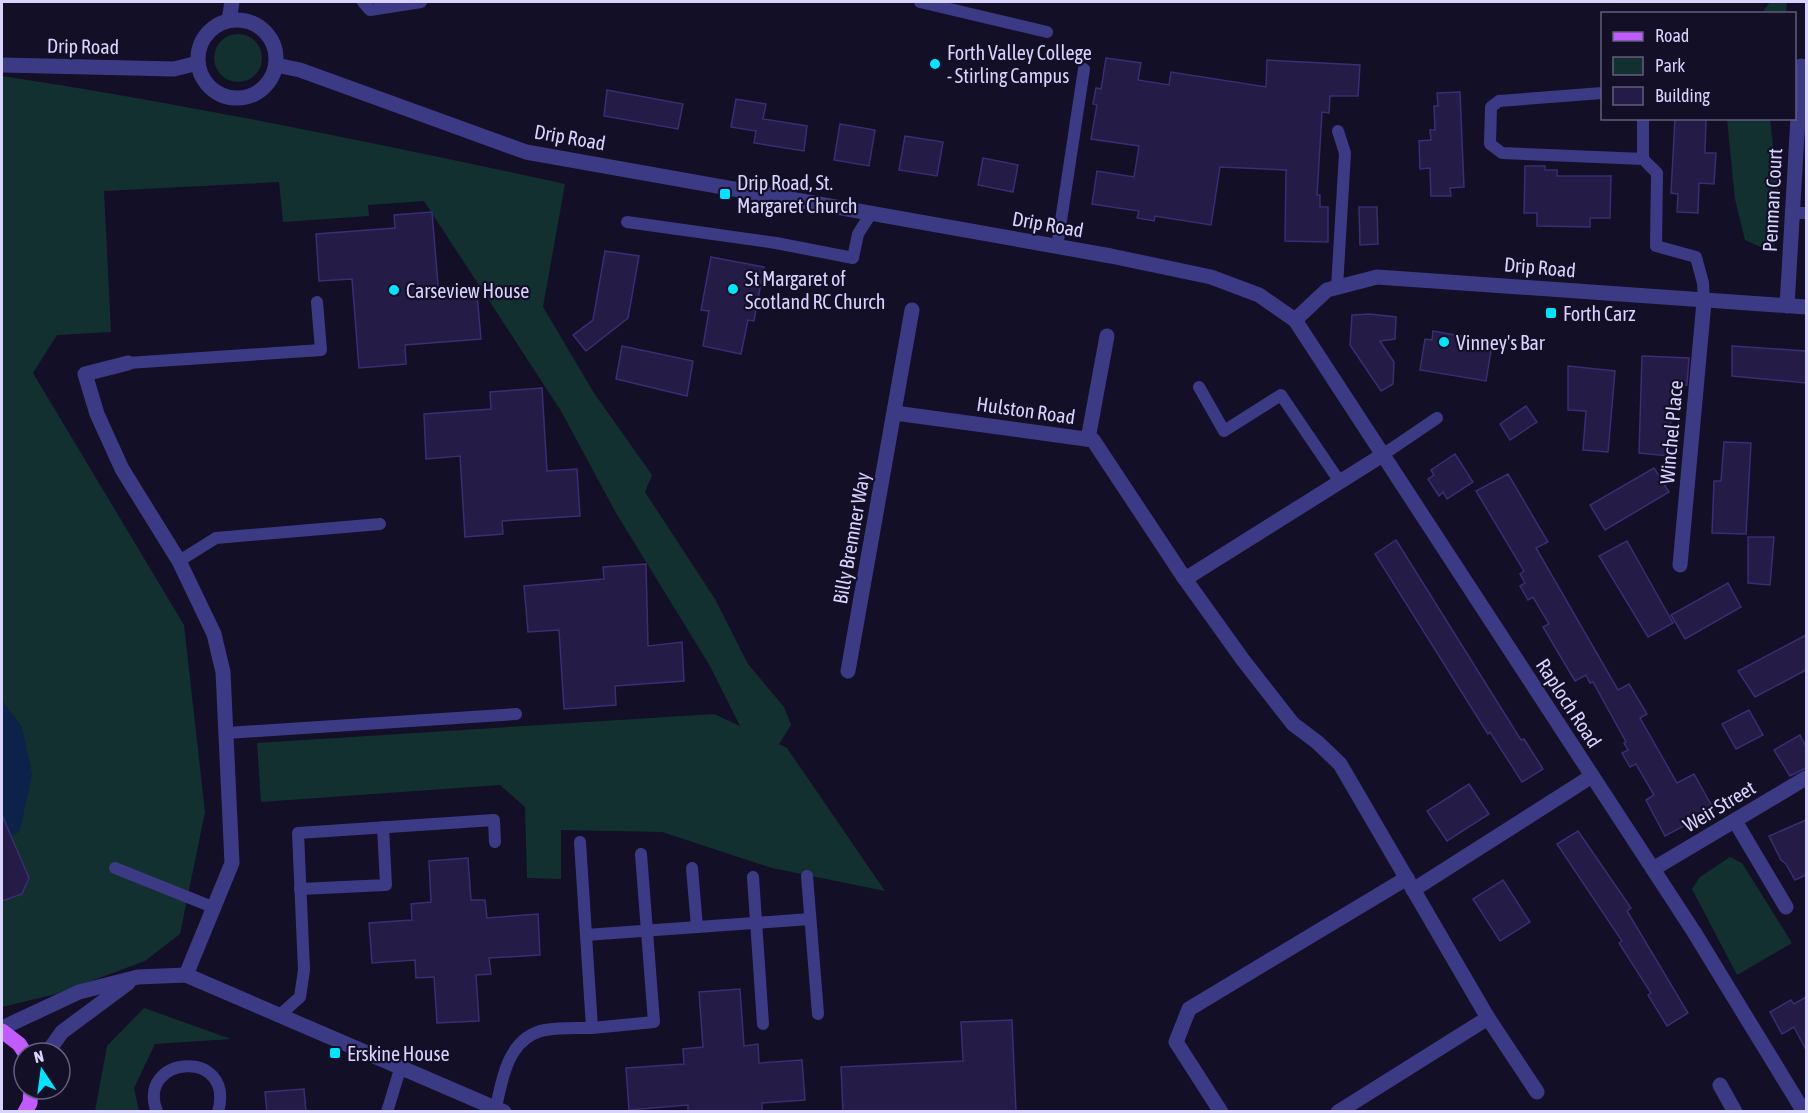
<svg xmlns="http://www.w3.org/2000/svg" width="1808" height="1113" font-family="'Asap Condensed',sans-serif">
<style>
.green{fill:#12302f}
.water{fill:#0c2248}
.building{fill:#241b47;stroke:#3b2d73;stroke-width:1.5}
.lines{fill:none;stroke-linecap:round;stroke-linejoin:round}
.service{stroke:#3d3a85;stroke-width:12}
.minor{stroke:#3d3a85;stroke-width:15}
.tertiary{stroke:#3d3a85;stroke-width:15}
.primary{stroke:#c25bff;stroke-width:15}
.poi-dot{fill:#00e5ff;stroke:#130f26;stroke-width:2}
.labels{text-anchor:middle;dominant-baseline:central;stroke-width:4.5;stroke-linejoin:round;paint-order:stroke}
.street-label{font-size:20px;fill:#d9d4ff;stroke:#130f26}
.poi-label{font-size:20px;fill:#d9d4ff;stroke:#130f26;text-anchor:start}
</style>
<rect width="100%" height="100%" fill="#130f26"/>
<g class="green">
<path d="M1770,2H1787L1786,13H1762Z"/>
<circle cx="238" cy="58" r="24"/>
<path d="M2,76C191,105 378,143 565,184L543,307L594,393L652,475L645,492L715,599L748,664L784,707L791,725L779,744L787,748L885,891L772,868L662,832L561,830V879L527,878L525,807L500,785L261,802L257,743L714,714L740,726L710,666L616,513L561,411L424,201L368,205L369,216L283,222L279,182L104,191L111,332L57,335L33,373L184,625L205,812L180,934L145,961L56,994L2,1007Z"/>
<path d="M1727,119H1770L1779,197L1774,253L1745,240L1735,199Z"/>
<path d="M1730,857L1742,863L1792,943L1737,975L1692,889L1700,877Z"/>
<path d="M144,1008L231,1039L155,1044L134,1088L139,1111H95L107,1046Z"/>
</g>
<path class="water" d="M2,700L22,727L32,774L20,831L2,843Z"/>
<g class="building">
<path d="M1106,58L1141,63L1138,80L1169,85L1171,72L1266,87L1267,60L1360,65L1358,96H1330L1329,113L1322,112L1317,195H1320V207H1328V242L1285,241L1286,170L1220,167L1211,225L1155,216L1154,221L1137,218L1139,211L1092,204L1097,171L1134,177L1139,146L1091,139L1097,105L1093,104L1096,88L1101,89Z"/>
<path d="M607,90L683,104L678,129L604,116Z"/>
<path d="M1460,92L1464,187L1450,188L1451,196H1431L1430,168L1420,169L1419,141L1431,140L1430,130H1435L1434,106H1438L1437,93Z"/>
<path d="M736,99L766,104L763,119L807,126L804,151L754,143L756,131L731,127Z"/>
<path d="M1675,118H1706L1705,153H1716L1714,184L1699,183L1698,213L1677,212L1678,194L1671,193Z"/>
<path d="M840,124L875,130L869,166L834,160Z"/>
<path d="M905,136L943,142L937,176L899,170Z"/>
<path d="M983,158L1018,165L1013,192L978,185Z"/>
<path d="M1525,166H1545V170H1557V176H1611L1610,218H1590V227L1537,226V213H1524Z"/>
<path d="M1359,207H1377L1378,244L1360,245Z"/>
<path d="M432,212L439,297L477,294L481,339L405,345L406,364L359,368L352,279L319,281L316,234L395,228L394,215Z"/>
<path d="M605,251L639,256L628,318L586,351L573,335L593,320Z"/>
<path d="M711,257L764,267L754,321L748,320L741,354L703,346L709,311L701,310Z"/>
<path d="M1370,314L1396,317L1395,339L1380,341L1394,362L1393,384L1381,391L1350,345L1352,315Z"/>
<path d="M1433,331L1478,339L1476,349L1491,351L1486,381L1420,370L1425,339L1432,340Z"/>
<path d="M622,346L693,361L687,396L616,379Z"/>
<path d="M1732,346L1806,351V383L1732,376Z"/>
<path d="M1642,356L1689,358L1687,385H1673L1669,456L1639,453Z"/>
<path d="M1568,366L1615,371L1608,452L1583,450L1586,411L1568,410Z"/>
<path d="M542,388L547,471L577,469L580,516L502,521L503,534L465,537L460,456L426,459L424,414L491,409L490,392Z"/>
<path d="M1526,406L1537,422L1510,440L1500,424Z"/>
<path d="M1724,442L1751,443L1746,534L1712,533L1714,481H1721Z"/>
<path d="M1455,454L1473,482L1447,499L1443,492L1439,496L1428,479L1434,475L1431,470Z"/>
<path d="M1654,468L1669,492L1605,530L1590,505Z"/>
<path d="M1508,474L1548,542L1536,548L1618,690L1629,684L1647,714L1640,718L1677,783L1694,774L1714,810L1665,836L1646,800L1654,795L1636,764L1630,767L1622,753L1628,750L1624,743L1626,742L1593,682L1590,683L1586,675L1575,681L1543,627L1549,624L1533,597L1528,600L1520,586L1525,583L1520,574L1524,571L1476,491Z"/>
<path d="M1748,537H1774L1770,585L1748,583Z"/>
<path d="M1396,540L1521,740L1524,739L1543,769L1522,782L1490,732L1488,734L1375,554Z"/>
<path d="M1627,541L1673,623L1648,637L1599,556Z"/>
<path d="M646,564L648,646L682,642L684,681L615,686L616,705L564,709L559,630L528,632L524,586L604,579L603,567Z"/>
<path d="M1728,583L1741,607L1685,639L1671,615Z"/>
<path d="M1806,635V670L1755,697L1738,671Z"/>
<path d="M1749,710L1763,735L1736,749L1722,724Z"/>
<path d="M1800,735L1806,747V768L1790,776L1774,750Z"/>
<path d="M1469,784L1489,814L1447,841L1427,811Z"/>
<path d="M2,815L29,878L22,894L2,901Z"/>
<path d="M1806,820V875L1795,880L1786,864L1781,860L1769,836Z"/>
<path d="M1578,831L1631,908L1627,911L1688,1013L1667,1026L1648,995L1651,993L1619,943L1622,941L1557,844Z"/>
<path d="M468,858L471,900H485L487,918L538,914L540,955L489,958L491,974L476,975L479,1021L437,1023L434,977L416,978L415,960L372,963L369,923L412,920L411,904L431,902L429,861Z"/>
<path d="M1503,880L1530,922L1500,941L1473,899Z"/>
<path d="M740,989L744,1046L758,1044L759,1063L802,1060L805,1100L762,1103V1112H688V1105L629,1110L626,1068L684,1064L683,1049L703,1047L699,992Z"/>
<path d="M1806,997V1050L1794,1027L1782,1034L1770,1012L1791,1000L1794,1004Z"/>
<path d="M1012,1020L1016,1112H843L841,1067L963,1061L961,1022Z"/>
<path d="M304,1089L306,1112H267L265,1092Z"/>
</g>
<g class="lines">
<g class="service">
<path d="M363,2L370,10L421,2"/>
<path d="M920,2L1047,32"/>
<path d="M1602,93L1499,101L1491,107L1490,144L1502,153L1643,159L1657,173L1656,246L1696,257L1703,283L1704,302"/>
<path d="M1643,118V159"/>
<path d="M1792,213H1806"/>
<path d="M627,222L776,243L853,258L858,234L870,215"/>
<path d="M1057,247L1084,69"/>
<path d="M1337,287L1345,153L1338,131"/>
<path d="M128,363L321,350L317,302"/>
<path d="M1199,387L1224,431L1281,395L1340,482"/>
<path d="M1381,456L1437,418"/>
<path d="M179,561L216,538L380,524"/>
<path d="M227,733L516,714"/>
<path d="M580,842L586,935"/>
<path d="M115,868L215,908"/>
<path d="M692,868L697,927"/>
<path d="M807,876L818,1014"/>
<path d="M753,877L763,1024"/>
<path d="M300,889L386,885L383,827"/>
<path d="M281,1014L300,997L304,970L298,833L494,820L495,842"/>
<path d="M592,1028L654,1022L641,854"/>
<path d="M496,1108C502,1077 509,1037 545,1030C560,1027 577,1028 592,1028L586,935L810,919"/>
<path d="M157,1112C135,1055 236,1047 218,1112"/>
<path d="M387,1112L401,1066"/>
</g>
<g class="minor">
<path d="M229,20L232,2"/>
<path d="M1787,306L1801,66L1806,67"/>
<path d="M1295,320L1327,290L1377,277L1806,307"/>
<path d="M128,363L85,374L97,414L122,469L179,561L214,634L223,672L232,863L186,975"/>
<path d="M895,413L1093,440L1185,579L1243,660L1293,724L1317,742L1340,764L1488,1018L1338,1112"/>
<path d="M1088,439L1107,336"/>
<path d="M1680,565L1704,302"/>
<path d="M1185,579L1381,456"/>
<path d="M848,671L912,310"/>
<path d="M1735,821L1786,907"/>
<path d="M1653,869L1806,778"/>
<path d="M1413,890L1592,776"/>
<path d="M1488,1018L1537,1092"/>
<path d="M2,1028L79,992L138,977L186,975L504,1112"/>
<path d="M47,1053L62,1032L128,983"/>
<path d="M1720,1085L1735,1112"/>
<path d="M1221,1112L1176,1042L1189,1009L1407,878"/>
</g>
<g class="tertiary">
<circle cx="237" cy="59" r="39"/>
<path d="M2,65L174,69L198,63"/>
<path d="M276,65L300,70L526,152L1111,256L1211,277L1259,295L1295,320L1694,932L1804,1112"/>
</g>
<g class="primary">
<path d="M2,1031L19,1044L25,1053"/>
<path d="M25,1112L30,1103L31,1089"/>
</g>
</g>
<g class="poi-dot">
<circle cx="935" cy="64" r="6"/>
<rect x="719" y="188" width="12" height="12" rx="3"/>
<circle cx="733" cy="289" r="6"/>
<circle cx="394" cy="290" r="6"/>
<rect x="1545" y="307" width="12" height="12" rx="3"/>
<circle cx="1444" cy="342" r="6"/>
<rect x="329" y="1047" width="12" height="12" rx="3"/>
</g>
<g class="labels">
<g class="street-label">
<text transform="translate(83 46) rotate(1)">Drip Road</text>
<text transform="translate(570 137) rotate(10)">Drip Road</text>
<text transform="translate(1772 200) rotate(-87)">Penman Court</text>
<text transform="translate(1048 224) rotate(10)">Drip Road</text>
<text transform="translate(1540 267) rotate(5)">Drip Road</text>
<text transform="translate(1026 410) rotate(8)">Hulston Road</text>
<text transform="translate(1671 432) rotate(-85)">Winchel Place</text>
<text transform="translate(851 538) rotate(-80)">Billy Bremner Way</text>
<text transform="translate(1569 703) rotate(57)">Raploch Road</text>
<text transform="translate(1719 806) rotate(-31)">Weir Street</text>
</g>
<g class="poi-label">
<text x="947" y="52">Forth Valley College<tspan x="947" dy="23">- Stirling Campus</tspan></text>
<text x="737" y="182">Drip Road, St.<tspan x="737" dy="23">Margaret Church</tspan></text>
<text x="745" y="278">St Margaret of<tspan x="745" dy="23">Scotland RC Church</tspan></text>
<text x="406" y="290">Carseview House</text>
<text x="1563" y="313">Forth Carz</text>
<text x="1456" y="342">Vinney's Bar</text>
<text x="347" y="1053">Erskine House</text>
</g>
</g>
<rect width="1808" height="1113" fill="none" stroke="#d9d4ff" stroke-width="6"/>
<rect x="1601" y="12" width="195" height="108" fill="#130f26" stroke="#625e7d" stroke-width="1.5"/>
<rect x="1613" y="32" width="30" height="9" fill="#c25bff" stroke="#625e7d" stroke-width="1.5"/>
<text x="1655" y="42" font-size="18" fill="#d9d4ff">Road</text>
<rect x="1613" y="57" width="30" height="18" fill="#12302f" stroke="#625e7d" stroke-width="1.5"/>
<text x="1655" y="72" font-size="18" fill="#d9d4ff">Park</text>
<rect x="1613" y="87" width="30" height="18" fill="#241b47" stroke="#625e7d" stroke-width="1.5"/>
<text x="1655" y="102" font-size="18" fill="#d9d4ff">Building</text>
<g transform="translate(42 1071) rotate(347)"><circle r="28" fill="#130f26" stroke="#625e7d" stroke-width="1.5"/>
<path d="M0-4.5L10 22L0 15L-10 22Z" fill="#00e5ff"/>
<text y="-9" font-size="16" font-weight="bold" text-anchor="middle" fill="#d9d4ff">N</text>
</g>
</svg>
